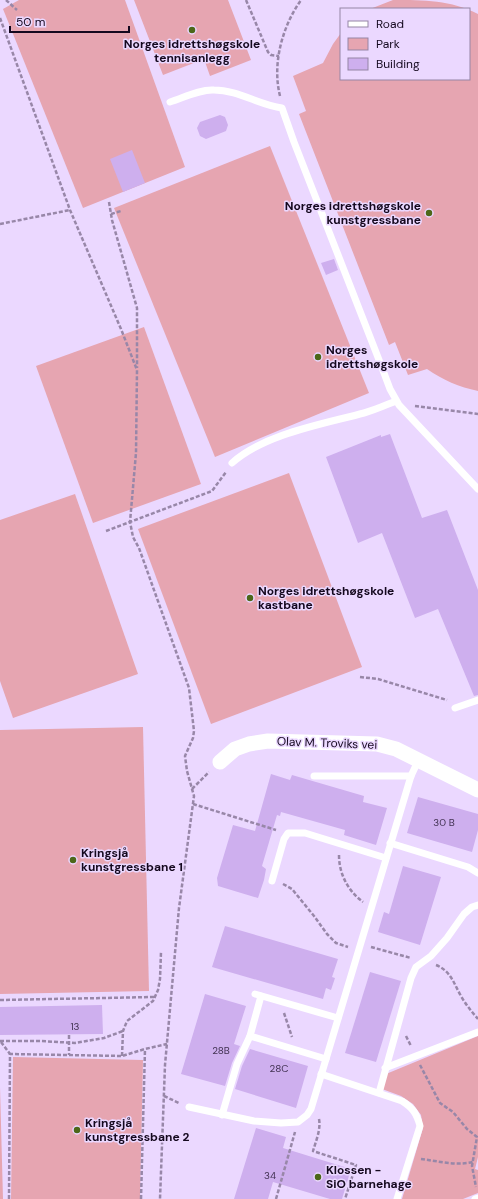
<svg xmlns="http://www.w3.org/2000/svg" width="478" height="1199" font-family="'DM Sans',sans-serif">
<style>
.green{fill:#e6a5b1}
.building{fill:#ceafee}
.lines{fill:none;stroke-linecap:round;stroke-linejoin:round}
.path{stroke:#9887a8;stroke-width:2.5;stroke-dasharray:4 2;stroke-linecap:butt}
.service{stroke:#fff;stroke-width:7}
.minor{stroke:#fff;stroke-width:15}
.poi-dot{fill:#4c6719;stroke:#ebd8ff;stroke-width:1.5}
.labels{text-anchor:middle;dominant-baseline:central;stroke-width:3;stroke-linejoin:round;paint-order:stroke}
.number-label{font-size:10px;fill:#423252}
.poi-label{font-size:12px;font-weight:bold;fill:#14081e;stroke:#ebd8ff;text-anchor:start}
.street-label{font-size:12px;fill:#14081e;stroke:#ebd8ff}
</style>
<rect width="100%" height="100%" fill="#ebd8ff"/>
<g class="green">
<path d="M19,0H125L185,167L83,208L3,9Z"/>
<path d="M134,0H228L251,60L210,76L204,59L163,75Z"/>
<path d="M393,0C424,0 451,0 478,14V391C459,387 443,380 427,369L408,375L395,342L389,345L299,114L306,111L293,76L323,63L333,44L341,33V79H469V9H370Z"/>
<path d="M270,146L369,393L215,457L114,208Z"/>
<path d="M144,327L201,484L93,523L36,366Z"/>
<path d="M289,473L362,667L211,724L138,529Z"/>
<path d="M75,494L138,674L13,718L0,681V520Z"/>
<path d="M143,727L149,991L0,994V730Z"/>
<path d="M478,1036V1157L475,1169L478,1170V1193L463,1199H402L423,1128L421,1115L413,1104L401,1096L382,1089L386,1074Z"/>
<path d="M13,1057L143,1060L140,1199H11Z"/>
<path d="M0,1087L3,1199H0Z"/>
</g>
<g class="building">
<path d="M220,115L225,117L228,125L226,131L206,139L200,136L197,128L200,122Z"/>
<path d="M132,150L145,183L123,192L110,159Z"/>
<path d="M334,259L338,270L326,275L321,263Z"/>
<path d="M390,434L422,518L447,510L478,590V695L474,696L438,609L415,618L382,533L358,543L326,457L381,435V437Z"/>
<path d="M271,774L290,780L292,775L364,796L363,802L387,808L376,845L344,835L345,830L281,812L280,816L277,815L262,866L266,869L264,880L258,898L218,886L217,878L233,825L255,831Z"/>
<path d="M418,797L478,814V830L472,852L407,833Z"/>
<path d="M403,866L441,877L420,945L378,932L384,912L389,914Z"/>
<path d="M225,926L338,959L332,977L335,978L331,990L326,988L323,999L212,967Z"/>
<path d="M370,972L401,981L376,1062L345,1053Z"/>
<path d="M205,994L246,1006L234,1044L240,1046L232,1063L225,1086L181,1074Z"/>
<path d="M102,1005L103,1034L0,1035V1007Z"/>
<path d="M250,1049L308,1066L296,1108L235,1089L242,1066Z"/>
<path d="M256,1128L286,1137L283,1148L351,1169L342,1199H330L273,1182L268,1199H234Z"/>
</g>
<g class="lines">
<g class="path">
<path d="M6,0L17,10"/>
<path d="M246,0L268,52L271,55L279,56"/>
<path d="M0,18L70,210L121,329L137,370L136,453L130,522L133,537L139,548L189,688L194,731L193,738L185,756L187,771L194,796L179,908L165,1065L160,1199"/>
<path d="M280,96C272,64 282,27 301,0"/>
<path d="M109,202L112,220L137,308V368"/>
<path d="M111,214L121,211"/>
<path d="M0,224L70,210"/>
<path d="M415,406L478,414"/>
<path d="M106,531L212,491L226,472"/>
<path d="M360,677L378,679L447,700"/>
<path d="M192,789L209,772"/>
<path d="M193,804L276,830"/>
<path d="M339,855C339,874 348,891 363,902"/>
<path d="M283,884L292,889L314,916L327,934L336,943L348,947"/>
<path d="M371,947L411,958"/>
<path d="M436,965C451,971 454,984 461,996C466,1005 472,1012 478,1019"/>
<path d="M0,1000L154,997"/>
<path d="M284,1013L292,1037"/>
<path d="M69,1035V1055"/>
<path d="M406,1036L411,1046"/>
<path d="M0,1041H40L75,1043L104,1038L123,1031"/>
<path d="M1,1042L10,1054"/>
<path d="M122,1056L123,1031L127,1021L153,1001L158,990L160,979L161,952"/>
<path d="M420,1065L440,1103L453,1112L467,1129L477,1137L472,1166L476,1187"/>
<path d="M164,1096L179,1103"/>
<path d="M319,1119C321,1129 316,1141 313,1151L356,1165L345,1199"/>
<path d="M421,1159C438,1161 455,1166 473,1162"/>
<path d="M9,1199L10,1054L122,1056L145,1049L167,1044"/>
<path d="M141,1199L145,1049"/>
<path d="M276,1199L295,1132"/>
</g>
<g class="service">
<path d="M170,102C183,98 200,89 214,90C238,90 259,105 282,108L294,142L381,365L390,389L399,405L478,489"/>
<path d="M232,463C264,434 323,424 364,413C375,410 386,405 396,401"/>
<path d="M455,708L478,700"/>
<path d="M314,776H411"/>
<path d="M390,843L468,867L478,873"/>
<path d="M272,881L284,839L288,833H305L386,858"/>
<path d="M255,994L338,1018"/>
<path d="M250,1036L326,1059"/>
<path d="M385,1068L478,1032"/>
<path d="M321,1074L402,1101C413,1108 417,1114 420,1126L397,1199"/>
<path d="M379,1093L411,978L416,967L431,956L447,938L464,914L472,907L478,905"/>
<path d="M189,1107L254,1121L281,1123L298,1122L307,1115L311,1109L411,776L418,761"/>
<path d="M222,1115L237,1064L250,1036L261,996"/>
<path d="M475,1199L478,1198"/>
</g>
<path class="minor" d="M220,762L235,749L249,744L268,741L377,744L396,749L478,790"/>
</g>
<g class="poi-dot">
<circle cx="192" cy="30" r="4"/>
<circle cx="429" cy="213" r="4"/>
<circle cx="318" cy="357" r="4"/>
<circle cx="250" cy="598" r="4"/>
<circle cx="73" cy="860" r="4"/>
<circle cx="77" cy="1130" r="4"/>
<circle cx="318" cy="1177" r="4"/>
</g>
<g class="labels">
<g class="number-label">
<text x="444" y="822">30 B</text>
<text x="75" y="1026">13</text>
<text x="221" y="1050">28B</text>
<text x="279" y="1068">28C</text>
<text x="270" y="1175">34</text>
</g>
<g class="poi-label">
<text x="192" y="44" text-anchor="middle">Norges idrettshøgskole<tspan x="192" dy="14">tennisanlegg</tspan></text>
<text x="421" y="206" text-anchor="end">Norges idrettshøgskole<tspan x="421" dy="14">kunstgressbane</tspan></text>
<text x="326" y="350">Norges<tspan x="326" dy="14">idrettshøgskole</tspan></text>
<text x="258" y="591">Norges idrettshøgskole<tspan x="258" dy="14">kastbane</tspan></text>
<text x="81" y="853">Kringsjå<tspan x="81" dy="14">kunstgressbane 1</tspan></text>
<text x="85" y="1123">Kringsjå<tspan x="85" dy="14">kunstgressbane 2</tspan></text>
<text x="326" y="1170">Klossen -<tspan x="326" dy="14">SiO barnehage</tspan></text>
</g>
<g class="street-label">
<text transform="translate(327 743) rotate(2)">Olav M. Troviks vei</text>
</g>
</g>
<rect x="340" y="8" width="130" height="72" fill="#ebd8ff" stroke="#9585a5"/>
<rect x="348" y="21" width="20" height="6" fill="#ffffff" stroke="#9585a5"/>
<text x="376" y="28" font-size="12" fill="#14081e">Road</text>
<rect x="348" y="38" width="20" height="12" fill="#e6a5b1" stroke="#9585a5"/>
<text x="376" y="48" font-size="12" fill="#14081e">Park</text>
<rect x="348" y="58" width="20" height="12" fill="#ceafee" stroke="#9585a5"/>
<text x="376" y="68" font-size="12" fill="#14081e">Building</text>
<path d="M10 26v6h119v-6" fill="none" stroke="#14081e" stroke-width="2"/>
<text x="16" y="26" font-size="12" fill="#14081e" stroke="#ebd8ff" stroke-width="3" paint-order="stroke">50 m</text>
</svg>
